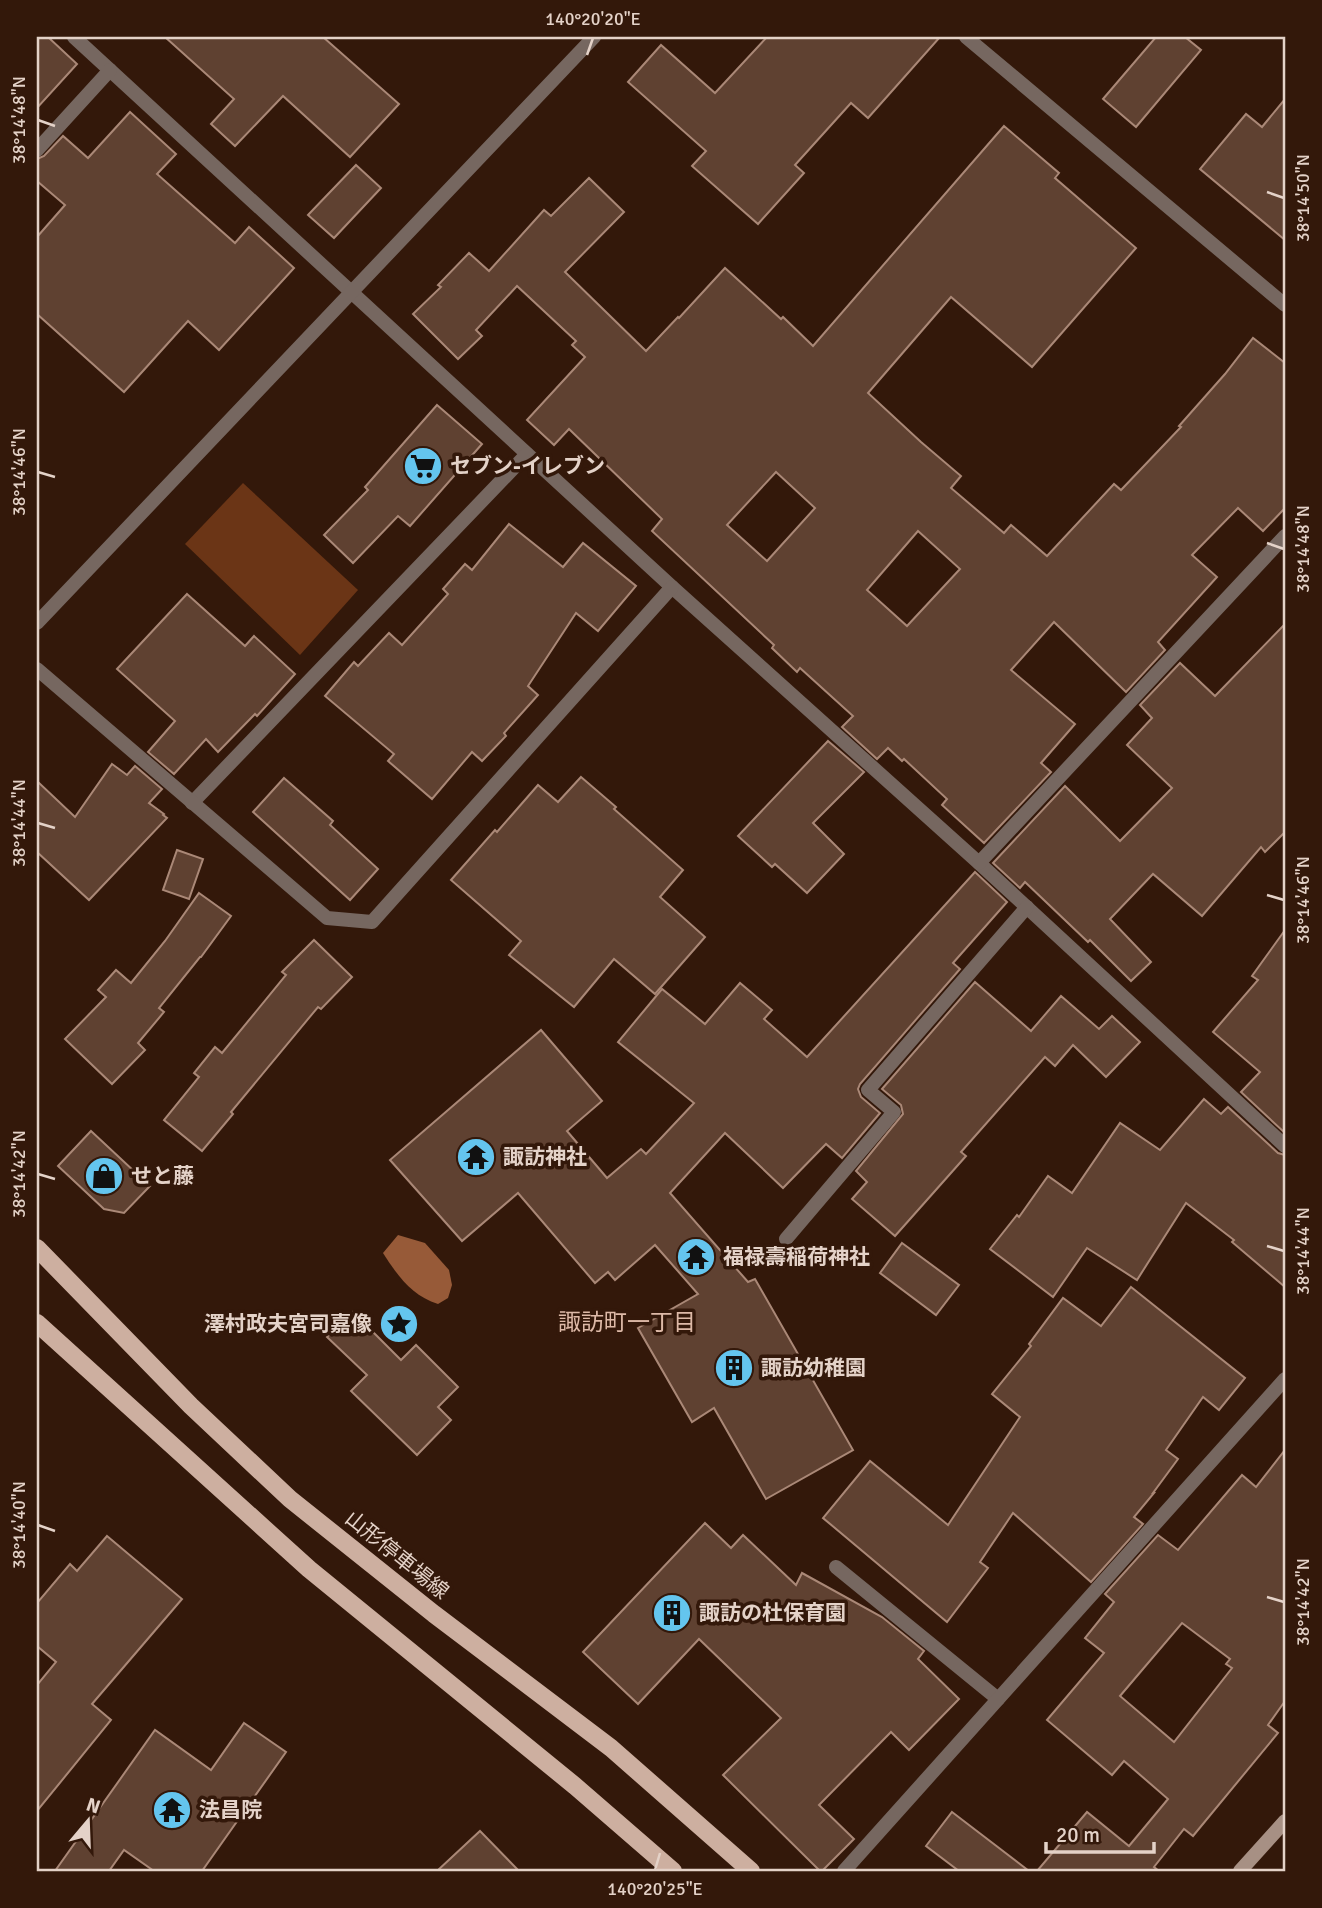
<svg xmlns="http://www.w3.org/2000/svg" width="1322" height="1908" font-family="Signika,'Noto Sans JP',sans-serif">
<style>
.green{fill:#6b3516}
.water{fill:#975a38}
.building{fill:#5f4131;stroke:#a87;stroke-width:2;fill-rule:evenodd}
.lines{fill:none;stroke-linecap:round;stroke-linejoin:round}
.lane{stroke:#766760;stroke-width:14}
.street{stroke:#766760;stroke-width:14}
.secondary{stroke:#a79084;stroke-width:14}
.primary{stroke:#cdafa0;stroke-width:18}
.ticks{fill:none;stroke:#e4d2c8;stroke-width:2.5}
.labels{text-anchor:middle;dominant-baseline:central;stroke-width:7;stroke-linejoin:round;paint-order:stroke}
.poi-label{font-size:21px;font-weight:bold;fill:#e4d2c8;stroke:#33180a;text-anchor:start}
.street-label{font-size:21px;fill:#e4d2c8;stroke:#33180a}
.neighbourhood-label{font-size:23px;fill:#ddb9a7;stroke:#33180a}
.neatline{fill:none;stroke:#e4d2c8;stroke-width:2.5}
.ticks-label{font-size:18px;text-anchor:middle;fill:#e4d2c8}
</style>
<rect width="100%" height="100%" fill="#33180a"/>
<path class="green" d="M243,483L358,590L300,655L185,544Z"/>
<path class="water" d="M398,1235L425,1243L449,1270L452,1285L448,1298L438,1304C412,1296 397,1275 383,1253Z"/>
<g class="building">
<path d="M37,37H48L77,64L37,108Z"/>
<path d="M165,37H323L399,104L350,157L283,96L235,146L211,124L234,99Z"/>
<path d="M767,37H940L868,118L851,103L795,165L804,173L758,224L692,166L706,151L628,82L661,45L715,93Z"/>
<path d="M1156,37H1185L1201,50L1136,127L1103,99Z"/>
<path d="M1285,99V240L1200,169L1246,114L1262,127Z"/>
<path d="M130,112L176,154L157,174L235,243L249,227L294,268L219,350L188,321L124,392L37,314V237L65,205L37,181V159L44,156L63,136L88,158Z"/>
<path d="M1004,126L1059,173L1055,178L1136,248L1032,367L951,297L868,393L921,442L961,476L951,488L1004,533L1011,525L1047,556L1114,484L1121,490L1181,427L1179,426L1225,374L1253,338L1285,363V508L1263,531L1238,508L1192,555L1217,577L1158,642L1165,650L1126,692L1054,622L1011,670L1075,724L1041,763L1051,772L984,843L942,805L947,799L904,759L902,761L888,748L877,759L842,727L853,716L800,668L797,672L772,648L774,645L652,531L662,519L569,429L554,445L527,420L585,357L572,345L576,341L546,313L517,286L476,330L482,336L458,359L413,314L441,287L438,285L469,253L489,271L544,210L551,216L589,178L624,212L565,272L646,351L678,317L679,318L725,268L781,319L783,317L813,346ZM776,472L815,508L767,561L727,525ZM918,531L960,569L907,626L867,590Z"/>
<path d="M356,165L381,188L334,238L308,215Z"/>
<path d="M437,405L482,444L410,526L398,516L353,563L324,535L368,490L365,487Z"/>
<path d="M509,524L563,567L583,543L636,586L598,631L576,613L528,686L538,695L504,733L506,736L482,761L472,752L432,799L388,761L394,754L325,696L354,662L358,666L389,633L402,645L448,594L443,589L465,564L472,570Z"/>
<path d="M187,594L245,646L254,636L295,674L257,716L255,714L218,752L206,739L174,774L148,752L175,721L117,669Z"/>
<path d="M1285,624V832L1265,852L1261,847L1202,916L1153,874L1110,919L1151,962L1131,981L1090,940L1088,942L1025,882L1020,888L993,863L1065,786L1120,841L1172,788L1127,745L1152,718L1140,705L1180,663L1215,696Z"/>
<path d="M828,741L864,772L813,823L844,854L807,893L775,864L772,867L738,836Z"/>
<path d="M112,764L127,775L135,766L162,789L149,803L164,814L163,815L167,818L89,900L37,852V781L75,817Z"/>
<path d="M581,777L616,807L614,809L683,870L660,897L705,937L655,994L614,959L574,1007L509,955L521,941L451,880L495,830L497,832L538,785L558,802Z"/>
<path d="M284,778L333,821L330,825L378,869L350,900L253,812Z"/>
<path d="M177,850L203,859L189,899L163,890Z"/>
<path d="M975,872L1007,902L953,963L960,969L860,1084L858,1089L861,1097L880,1113L842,1158L826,1144L783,1188L725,1133L670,1193L748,1282L755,1279L853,1450L766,1499L714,1408L692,1422L638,1328L698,1294L655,1245L615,1280L608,1272L595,1283L518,1193L462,1241L390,1160L541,1030L602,1101L567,1131L607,1178L641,1149L646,1154L694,1103L618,1042L662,989L705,1024L740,983L772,1010L764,1019L807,1057Z"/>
<path d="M199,893L231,916L201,957H200L159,1008L164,1012L138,1043L145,1050L112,1084L65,1039L106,997L98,990L116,970L131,983L165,941Z"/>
<path d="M1285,930V1133L1241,1092L1260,1072L1213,1032L1258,980L1252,976Z"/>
<path d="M314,940L352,977L321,1009L318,1007L231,1112L233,1114L202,1151L164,1120L199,1077L194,1073L215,1047L222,1053L286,975L282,972Z"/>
<path d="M975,982L1031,1031L1061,996L1099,1029L1112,1016L1140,1042L1106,1077L1073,1045L1055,1066L1045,1057L961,1152L966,1156L895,1236L852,1199L867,1182L856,1171L903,1114L901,1105L882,1089Z"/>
<path d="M1204,1099L1221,1114L1228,1107L1278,1153L1285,1155V1287L1232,1242L1234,1240L1186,1203L1137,1280L1087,1248L1053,1297L990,1249L1017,1215L1019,1217L1048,1176L1072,1193L1120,1123L1160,1150Z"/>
<path d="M91,1131L150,1186L124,1213L104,1209L58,1166Z"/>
<path d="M902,1243L959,1285L936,1315L880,1273Z"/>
<path d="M1131,1287L1245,1378L1219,1410L1203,1397L1166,1450L1178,1459L1153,1493H1154L1134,1517L1143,1524L1091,1582L1013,1513L980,1562L988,1568L947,1622L823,1518L870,1461L948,1525L1020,1417L992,1394L1031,1346L1029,1344L1063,1298L1101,1326Z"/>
<path d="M353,1312L401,1360L416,1345L458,1387L438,1407L451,1420L417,1455L351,1391L367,1375L327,1337Z"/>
<path d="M1285,1450V1701L1268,1725L1278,1733L1193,1836L1184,1829L1154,1867L1159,1871H1037L1087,1812L1129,1846L1168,1799L1124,1761L1112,1775L1047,1720L1104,1653L1085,1638L1114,1602L1105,1594L1158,1535L1178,1550L1242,1475L1256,1487ZM1182,1623L1230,1659L1226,1664L1232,1668L1174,1742L1120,1696Z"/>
<path d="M705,1523L731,1548L743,1535L796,1585L802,1573L882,1617L924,1651L918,1659L959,1699L909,1750L891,1732L819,1805L854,1839L822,1871H820L723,1775L781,1718L699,1639L638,1704L583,1652Z"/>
<path d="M107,1536L182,1599L92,1704L111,1720L37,1811V1685L56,1662L37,1646V1603L70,1564L77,1571Z"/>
<path d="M244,1723L286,1752L202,1871H154L124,1850L109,1871H55L155,1730L211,1770Z"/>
<path d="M952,1812L1029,1871H959L926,1846Z"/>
<path d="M480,1831L519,1871H437Z"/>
</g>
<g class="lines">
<g class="lane">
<path d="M74,37L672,587L979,863L1285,1146"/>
<path d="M37,150L110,70"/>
<path d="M192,803L527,454"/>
<path d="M979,863L1285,536"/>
<path d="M786,1239L894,1112L868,1090L1027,907"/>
<path d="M836,1567L998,1699"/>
<path d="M844,1871L1285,1379"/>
</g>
<g class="street">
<path d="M966,37L1285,305"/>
<path d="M37,623L594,37"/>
<path d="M37,669L327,918L372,922L672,587"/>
</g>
<path class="secondary" d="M1240,1871L1285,1821"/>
<g class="primary">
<path d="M37,1248L191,1406L290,1499L434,1614L611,1748L751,1871"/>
<path d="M37,1323L309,1569L575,1786L673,1871"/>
</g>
</g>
<path class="ticks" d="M587,55L593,38M38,120L55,126M1267,192L1284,198M38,472L55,477M1267,543L1284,549M38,823L55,828M1267,895L1284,900M38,1174L55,1179M1267,1246L1284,1251M38,1525L55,1531M1267,1597L1284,1602M655,1870L660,1853"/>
<defs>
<g id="supermarket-disc" transform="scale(2.0125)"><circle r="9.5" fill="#64c5ee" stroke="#33180a"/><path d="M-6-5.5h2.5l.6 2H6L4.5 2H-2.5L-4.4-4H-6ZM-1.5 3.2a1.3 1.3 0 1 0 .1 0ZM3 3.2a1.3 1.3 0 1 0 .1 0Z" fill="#111"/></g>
<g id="temple-disc" transform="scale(2.0125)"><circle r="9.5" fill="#64c5ee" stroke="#33180a"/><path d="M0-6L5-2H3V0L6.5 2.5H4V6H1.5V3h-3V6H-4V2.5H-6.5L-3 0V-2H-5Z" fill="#111"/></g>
<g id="shop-disc" transform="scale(2.0125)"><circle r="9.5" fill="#64c5ee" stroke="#33180a"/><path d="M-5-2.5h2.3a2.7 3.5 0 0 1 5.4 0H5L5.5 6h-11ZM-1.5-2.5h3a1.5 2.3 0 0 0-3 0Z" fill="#111"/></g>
<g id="sight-disc" transform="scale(2.0125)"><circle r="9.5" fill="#64c5ee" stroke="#33180a"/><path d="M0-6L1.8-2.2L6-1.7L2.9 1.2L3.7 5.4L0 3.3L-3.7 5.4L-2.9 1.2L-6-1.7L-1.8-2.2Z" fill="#111"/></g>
<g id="building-disc" transform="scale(2.0125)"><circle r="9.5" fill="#64c5ee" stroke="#33180a"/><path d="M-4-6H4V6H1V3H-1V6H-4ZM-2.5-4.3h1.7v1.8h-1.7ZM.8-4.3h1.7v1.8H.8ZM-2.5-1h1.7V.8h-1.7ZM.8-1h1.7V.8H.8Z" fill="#111"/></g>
</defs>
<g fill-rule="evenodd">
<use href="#supermarket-disc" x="423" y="466"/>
<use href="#temple-disc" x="476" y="1157"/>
<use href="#shop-disc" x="104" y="1176"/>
<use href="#temple-disc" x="696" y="1257"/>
<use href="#sight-disc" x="399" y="1324"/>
<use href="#building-disc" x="734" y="1368"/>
<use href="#building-disc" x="672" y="1613"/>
<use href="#temple-disc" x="172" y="1810"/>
</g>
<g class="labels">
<g class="poi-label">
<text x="450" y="466">セブン-イレブン</text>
<text x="503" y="1157">諏訪神社</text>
<text x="131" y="1176">せと藤</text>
<text x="723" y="1257">福禄壽稲荷神社</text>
<text x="372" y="1324" text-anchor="end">澤村政夫宮司嘉像</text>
<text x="761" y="1368">諏訪幼稚園</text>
<text x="699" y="1613">諏訪の杜保育園</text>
<text x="199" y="1810">法昌院</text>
</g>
<g class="street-label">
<text transform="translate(397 1555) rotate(39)">山形停車場線</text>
</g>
<g class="neighbourhood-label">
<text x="627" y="1322">諏訪町一丁目</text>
</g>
</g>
<rect width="1322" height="1908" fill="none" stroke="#33180a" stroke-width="77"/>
<g transform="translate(88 1821) rotate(19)" stroke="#33180a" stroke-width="5" paint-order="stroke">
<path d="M0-5L12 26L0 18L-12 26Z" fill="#e4d2c8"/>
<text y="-10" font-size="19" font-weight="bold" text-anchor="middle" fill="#e4d2c8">N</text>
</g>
<path d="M1046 1842v10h108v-10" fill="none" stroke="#e4d2c8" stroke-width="3.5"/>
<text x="1056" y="1842" font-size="21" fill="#e4d2c8" stroke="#33180a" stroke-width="5" paint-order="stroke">20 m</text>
<rect x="38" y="38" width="1246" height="1832" class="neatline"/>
<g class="ticks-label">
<text x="593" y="25">140°20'20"E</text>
<text transform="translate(19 120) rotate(-90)" y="6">38°14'48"N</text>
<text transform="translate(1303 198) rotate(-90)" y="6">38°14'50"N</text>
<text transform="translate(19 472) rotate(-90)" y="6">38°14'46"N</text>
<text transform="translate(1303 549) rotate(-90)" y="6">38°14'48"N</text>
<text transform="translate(19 823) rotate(-90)" y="6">38°14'44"N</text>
<text transform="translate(1303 900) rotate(-90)" y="6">38°14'46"N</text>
<text transform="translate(19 1174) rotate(-90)" y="6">38°14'42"N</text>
<text transform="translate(1303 1251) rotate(-90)" y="6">38°14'44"N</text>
<text transform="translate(19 1525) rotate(-90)" y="6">38°14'40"N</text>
<text transform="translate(1303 1602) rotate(-90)" y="6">38°14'42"N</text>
<text x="655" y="1895">140°20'25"E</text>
</g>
</svg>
